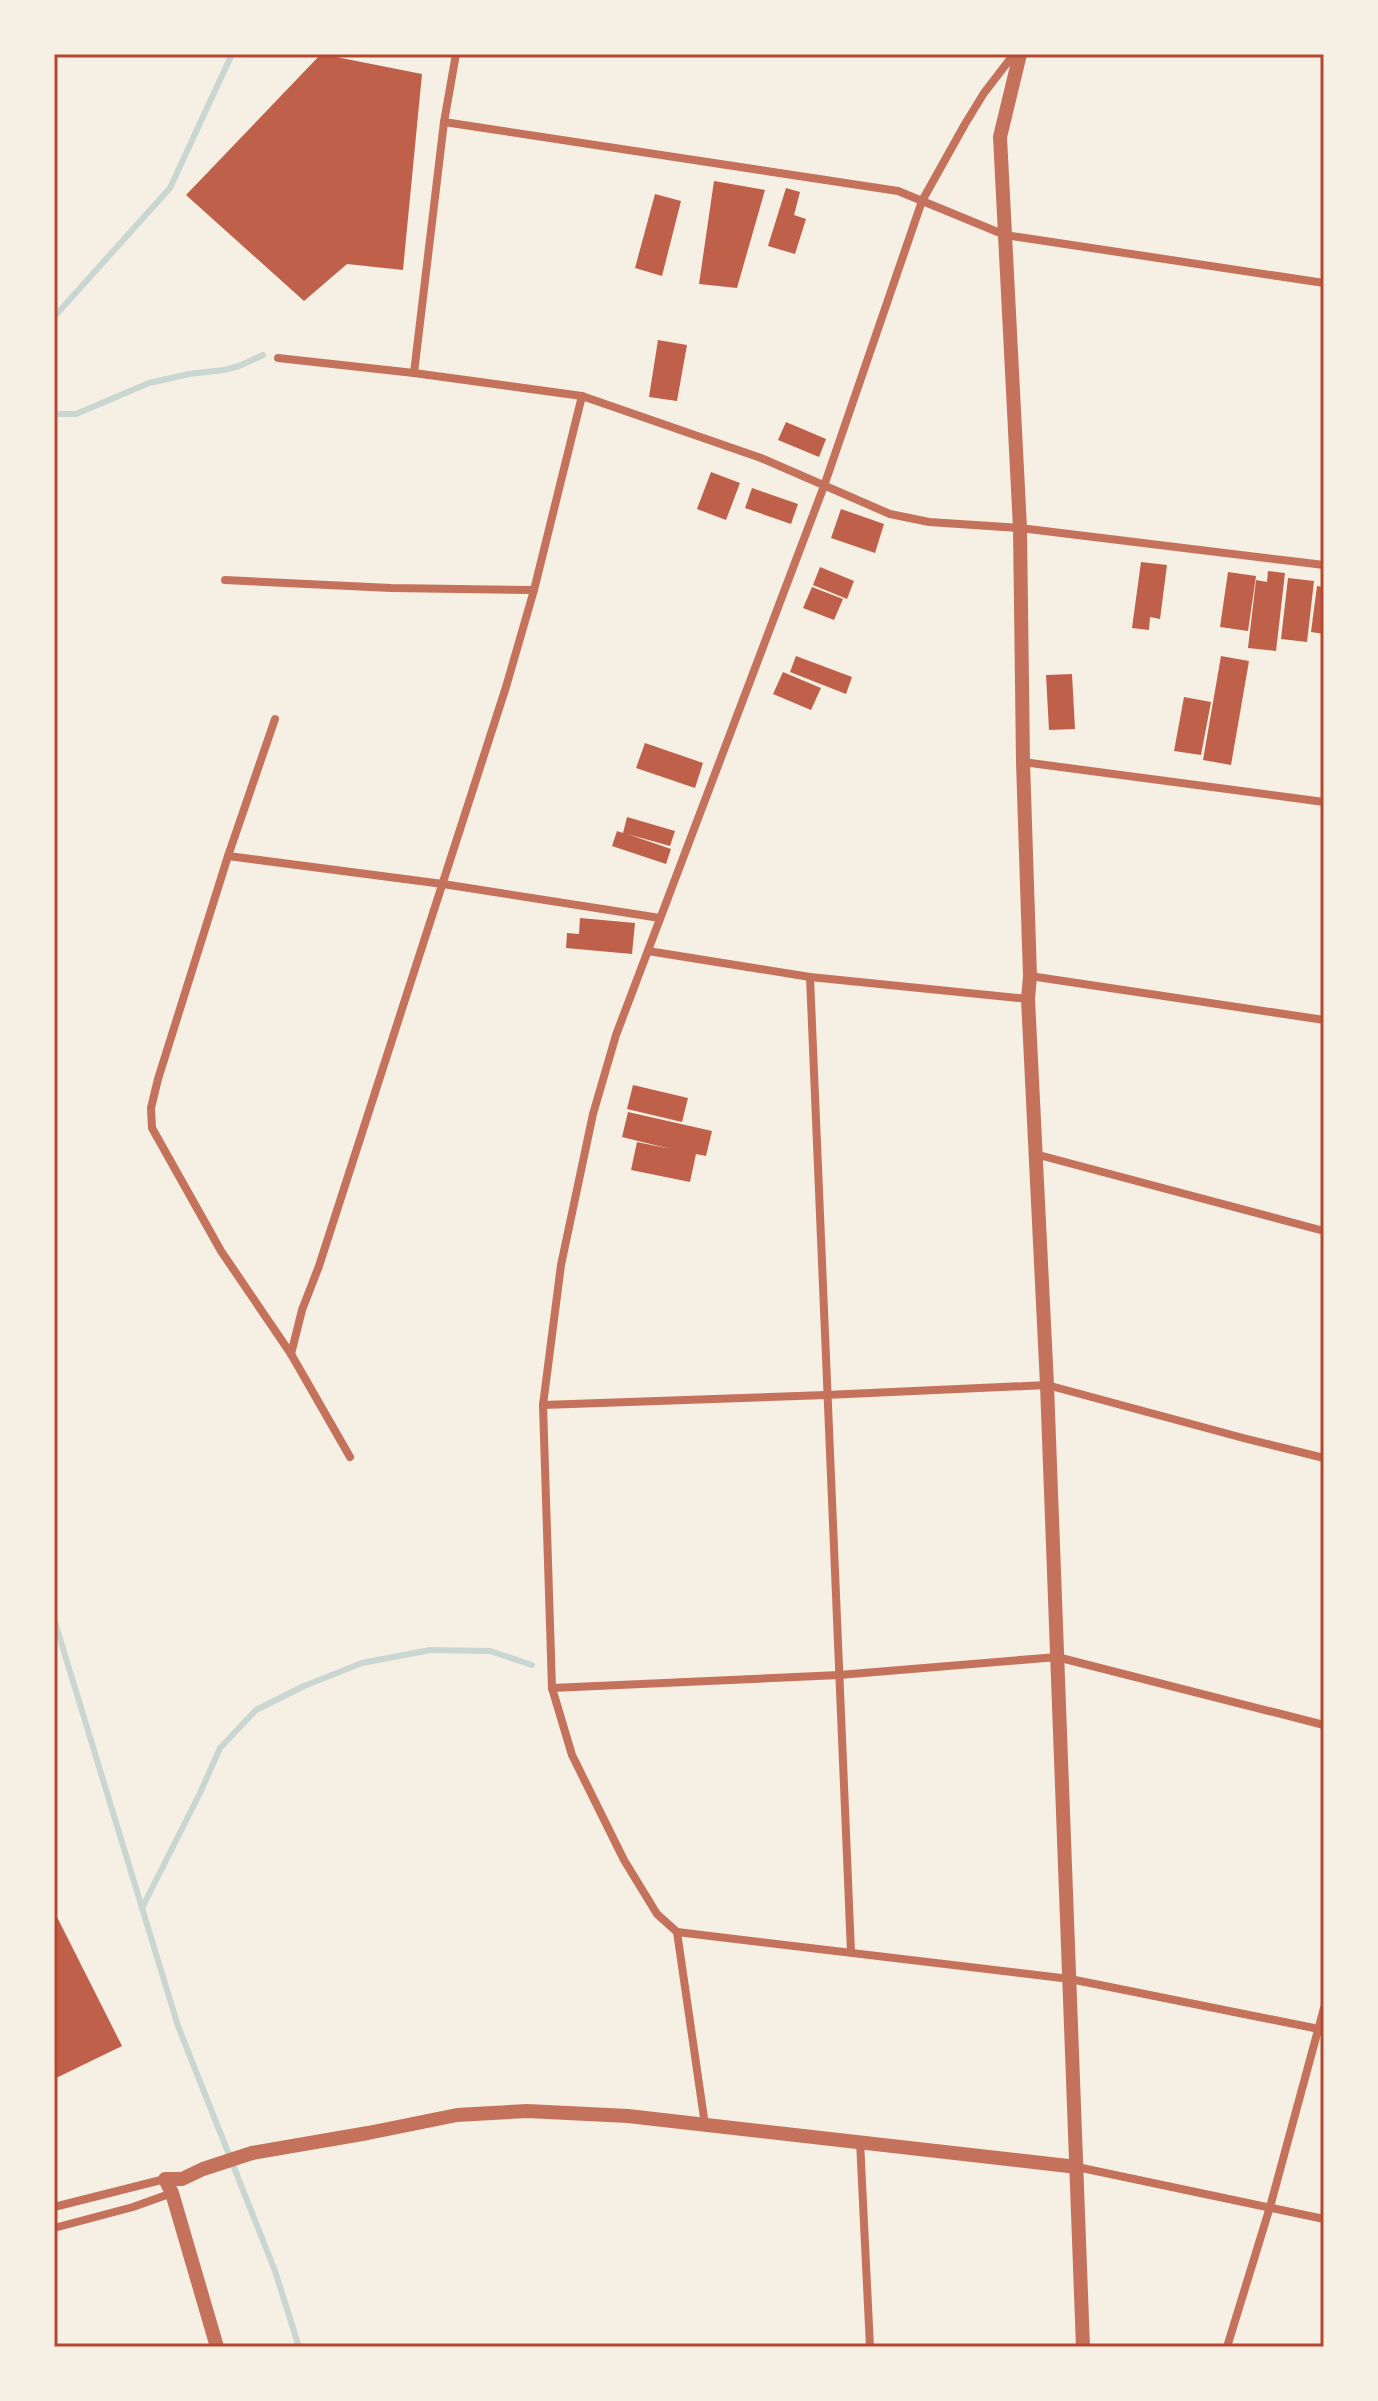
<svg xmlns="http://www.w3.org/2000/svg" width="1378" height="2401" font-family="'Exo 2',sans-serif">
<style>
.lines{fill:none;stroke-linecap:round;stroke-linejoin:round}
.stream{stroke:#c9d6d2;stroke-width:6}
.building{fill:#bf614a}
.minor{stroke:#c5725c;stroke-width:8}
.tertiary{stroke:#c5725c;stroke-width:14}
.neatline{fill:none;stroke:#b5482f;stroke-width:3}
</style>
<rect width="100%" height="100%" fill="#f6efe4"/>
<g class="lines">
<g class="stream">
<path d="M54,317L170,188L232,54"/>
<path d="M54,414H76L149,383L189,374L224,370L239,366L263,355"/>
<path d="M54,1619L178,2026L275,2271L299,2347"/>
<path d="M142,1908L200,1793L220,1748L256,1710L304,1686L362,1663L430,1650L490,1651L532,1665"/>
</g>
</g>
<g class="building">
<path d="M321,54L422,74L403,270L347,264L304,301L186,195Z"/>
<path d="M714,181L765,190L737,288L699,284Z"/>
<path d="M786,188L800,192L794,215L806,219L795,254L768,246Z"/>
<path d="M655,194L681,201L662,276L635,268Z"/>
<path d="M658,340L687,345L677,401L649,397Z"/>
<path d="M786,422L826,439L819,457L778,440Z"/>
<path d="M711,472L740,483L726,520L697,509Z"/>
<path d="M752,488L798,504L791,524L745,508Z"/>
<path d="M841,509L884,524L875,553L831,538Z"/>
<path d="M1141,562L1167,565L1160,619L1150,617L1149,630L1132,628Z"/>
<path d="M820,567L854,581L847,599L813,585Z"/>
<path d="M1268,571L1285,573L1276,651L1248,648L1256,580L1267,582Z"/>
<path d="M1228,572L1256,576L1248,631L1220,627Z"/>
<path d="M1288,578L1314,581L1307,642L1281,639Z"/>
<path d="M1317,586L1324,587V634L1311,632Z"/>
<path d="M812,587L843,599L834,620L803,608Z"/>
<path d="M796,656L852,677L846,694L790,672Z"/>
<path d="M1221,656L1249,661L1231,765L1203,760Z"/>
<path d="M783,672L821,688L811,710L773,694Z"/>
<path d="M1072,674L1075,729L1049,730L1046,675Z"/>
<path d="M1184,697L1211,702L1201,755L1174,751Z"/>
<path d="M645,743L703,763L695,788L636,768Z"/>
<path d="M627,817L675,831L670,846L627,834L671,849L666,864L612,846L617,831L623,833Z"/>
<path d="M580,918L635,923L632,954L566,948L567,933L579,934Z"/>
<path d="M633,1085L688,1098L682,1122L627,1109Z"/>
<path d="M628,1112L712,1131L706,1156L696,1154L690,1182L631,1170L637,1142L671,1149L622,1137Z"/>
<path d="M54,1911L122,2046L54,2079Z"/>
</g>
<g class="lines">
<g class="minor">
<path d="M444,122L898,191L1005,235L1324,283"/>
<path d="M278,358L414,373L582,396L761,458L890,514L929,522L1020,528L1324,565"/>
<path d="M414,373L444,122L456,54"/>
<path d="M225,580L391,588L534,590"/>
<path d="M275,719L228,856L158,1079L151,1108L152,1128L221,1251L291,1354L350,1457"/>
<path d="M1023,762L1324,802"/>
<path d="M228,856L443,884L660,918"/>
<path d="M648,951L810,977L1028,999"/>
<path d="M1030,976L1324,1020"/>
<path d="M810,977L851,1952"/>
<path d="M1035,1154L1324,1231"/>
<path d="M291,1354L302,1310L319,1266L506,687L534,590L582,396"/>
<path d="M543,1405L826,1395L1047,1385L1247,1439L1324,1458"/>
<path d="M552,1688L839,1675L1057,1657L1324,1725"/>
<path d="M677,1932L1070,1979L1324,2030"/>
<path d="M705,2125L677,1932L657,1914L624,1860L572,1755L552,1688L543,1405L561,1265L593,1114L616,1035L824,486L922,201L965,124L984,93L1014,54"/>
<path d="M860,2141L870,2347"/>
<path d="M1077,2167L1324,2219"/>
<path d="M54,2207L165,2179"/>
<path d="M54,2228L133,2207L172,2193"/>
<path d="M1227,2347L1270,2207L1324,2008"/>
</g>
<g class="tertiary">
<path d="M1020,54L1000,137L1020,528L1023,762L1030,976L1028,999L1047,1385L1083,2347"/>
<path d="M217,2347L172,2193L165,2179H182L203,2169L252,2153L368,2133L457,2115L527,2111L628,2116L1077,2167"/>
</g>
</g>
<rect width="1378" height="2401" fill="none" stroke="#f6efe4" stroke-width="112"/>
<rect x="56" y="56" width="1266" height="2289" class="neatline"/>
</svg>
